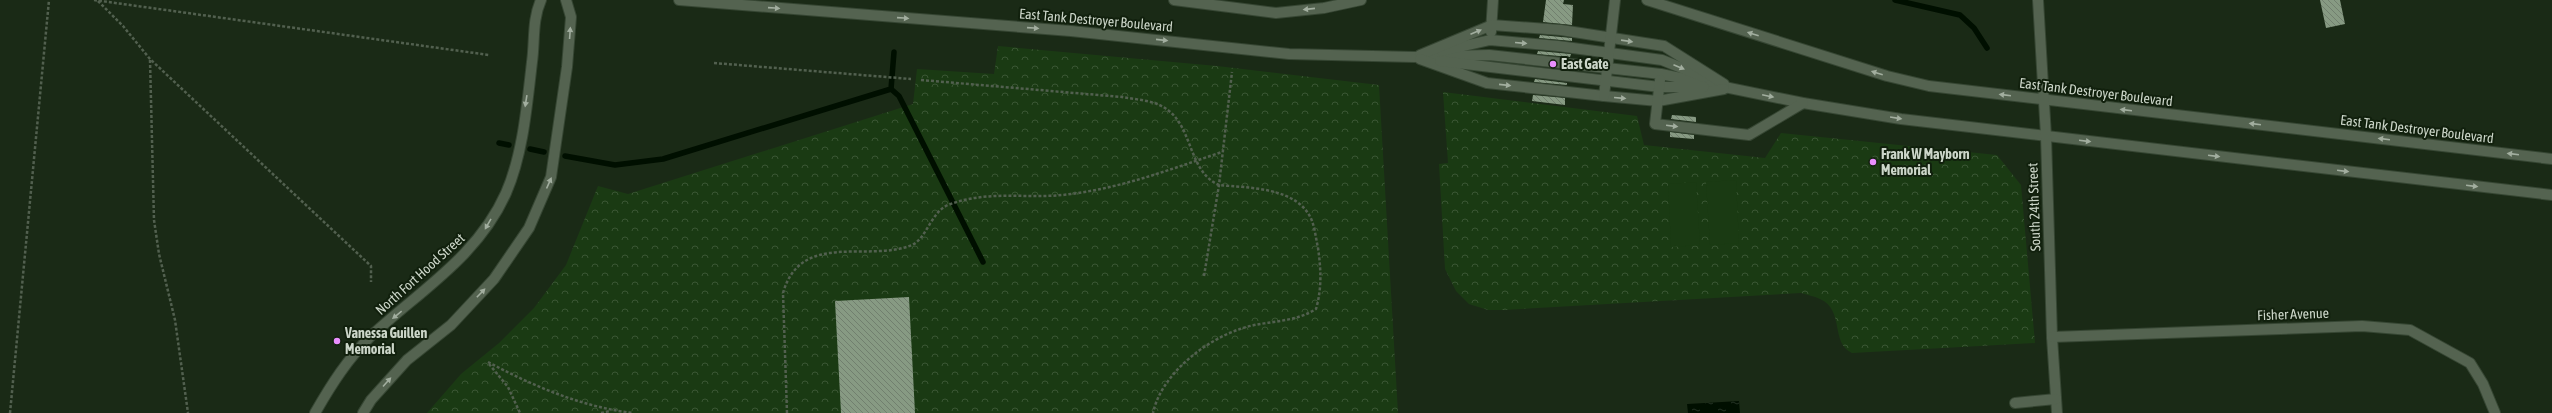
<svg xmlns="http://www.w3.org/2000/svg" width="2552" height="413" font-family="'Asap Condensed',sans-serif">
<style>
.park{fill:url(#park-crowns)}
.pitch{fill:#1a3a13}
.water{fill:url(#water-ripples)}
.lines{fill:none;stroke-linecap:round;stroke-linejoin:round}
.stream{stroke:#000f00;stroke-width:5.5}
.building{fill:url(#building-back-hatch)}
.minor-casing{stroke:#364633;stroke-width:12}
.path{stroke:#52604f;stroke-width:2.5;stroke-dasharray:3 2;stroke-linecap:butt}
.minor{stroke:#546350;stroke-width:10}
.oneway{fill:#a2ae9f}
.poi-dot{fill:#e98efe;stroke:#11200d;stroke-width:1.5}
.labels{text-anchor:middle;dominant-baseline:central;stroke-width:4;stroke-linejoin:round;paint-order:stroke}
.street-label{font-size:14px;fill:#ccd6c9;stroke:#11200d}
.poi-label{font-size:14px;font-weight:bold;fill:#ccd6c9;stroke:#11200d;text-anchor:start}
</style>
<defs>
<pattern id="park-crowns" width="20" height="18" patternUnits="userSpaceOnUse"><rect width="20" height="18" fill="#1a3a13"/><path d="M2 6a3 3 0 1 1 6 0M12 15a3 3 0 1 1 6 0" fill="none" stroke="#3a5634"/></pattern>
<pattern id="water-ripples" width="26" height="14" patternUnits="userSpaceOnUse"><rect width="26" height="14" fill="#000f00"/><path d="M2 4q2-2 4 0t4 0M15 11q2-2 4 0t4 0" fill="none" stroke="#243124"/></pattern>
<pattern id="building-back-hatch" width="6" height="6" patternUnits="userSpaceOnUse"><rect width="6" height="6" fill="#879a83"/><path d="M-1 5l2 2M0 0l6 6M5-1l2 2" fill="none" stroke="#717f6e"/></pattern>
</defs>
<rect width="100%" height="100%" fill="#1a2a16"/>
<g class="park">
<path d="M998,46L1217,66L1379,85L1398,413H427L461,374L499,343L534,308L566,265L598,186L628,194L913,104L917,69L994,74Z"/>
<path d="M1443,92L1637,116L1644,145L1765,158L1781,133L1997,155L2021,185L2035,343L1852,353C1830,343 1845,310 1820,299C1814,296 1807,295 1801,293L1504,310H1488L1469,304L1456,291L1445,269L1439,164L1448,163Z"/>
</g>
<g class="pitch">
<path d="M1736,180L1739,243L1710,245L1706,182Z"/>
<path d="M1696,182L1700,245L1671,247L1668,184Z"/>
</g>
<path class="water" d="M1739,401L1740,413H1688L1687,404Z"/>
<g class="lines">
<g class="stream">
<path d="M1895,0L1960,15L1974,28L1987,48"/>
<path d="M891,89L899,96L983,262"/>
<path d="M499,143L509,145"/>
<path d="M530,149L544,152"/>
<path d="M565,156L615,165L663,159L891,89L894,52"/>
</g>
</g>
<g class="building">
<path d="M1546,0H1564L1563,4L1573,5L1572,25L1543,22Z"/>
<path d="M2320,0H2340L2345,24L2326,28Z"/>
<path d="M1540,35L1572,38V41L1539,38Z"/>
<path d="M1538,51L1571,54L1570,57L1537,54Z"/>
<path d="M1535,79L1567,83V85L1534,82Z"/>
<path d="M1533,95L1565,98V105L1532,101Z"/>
<path d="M1672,115L1696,117V122L1671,119Z"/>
<path d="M1670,132L1694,135V139L1670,137Z"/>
<path d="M909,297L915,413H841L835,301Z"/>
</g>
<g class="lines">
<g class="minor-casing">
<g id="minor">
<path d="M679,0L1071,31L1289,54L1414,57L1489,55L1661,74L1803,103L1901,119L2552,195"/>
<path d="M1174,0L1276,13L1324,8L1361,0"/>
<path d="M1647,0L1887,76L1929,86L2552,159"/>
<path d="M2038,0L2046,136L2052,337L2057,413"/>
<path d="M1491,32L1493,0"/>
<path d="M1442,51L1490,40L1558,46L1662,60L1704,77"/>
<path d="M1420,55L1492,25L1561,30L1664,46L1724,84"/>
<path d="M1420,59L1487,83L1604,96L1658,101L1724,89"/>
<path d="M1440,61L1660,87H1704"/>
<path d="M1660,80L1655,124L1749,135L1803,103"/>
<path d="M1604,96L1615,0"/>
<path d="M2052,337L2362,326L2410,330L2470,363L2483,384L2495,413"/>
<path d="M2015,403L2056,399"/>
<path d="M315,413C331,385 348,358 372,335C421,290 478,256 506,193C523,154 527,105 532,62C535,41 532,20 541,0"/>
<path d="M363,413L371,400L407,360L451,325L494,279L529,228L551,177L567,67L571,17L566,0"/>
</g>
</g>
<g class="path">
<path d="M94,0L489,55"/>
<path d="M98,1L123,26L150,59L371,266V282"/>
<path d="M150,60L154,220L159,254L175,320L188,413"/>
<path d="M714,63L911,79"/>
<path d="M921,80L1122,97C1138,100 1156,100 1169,111C1193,130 1189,172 1219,185C1249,188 1299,187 1312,221C1315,229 1316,239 1318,248C1321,269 1322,288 1316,309C1292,324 1265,320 1240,329C1204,341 1161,375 1153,413"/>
<path d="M1204,276L1219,185L1232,72"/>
<path d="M488,362C533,386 582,407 633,413"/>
<path d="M489,364L508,387L520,413"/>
<path d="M10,413L49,0"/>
<path d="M601,413L610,411"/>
<path d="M787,413L783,293C801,230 868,263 912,245C927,238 931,212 948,205C989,189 1029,200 1071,194C1125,187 1171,169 1222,152"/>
</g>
<use href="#minor" class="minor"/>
</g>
<defs><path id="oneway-solid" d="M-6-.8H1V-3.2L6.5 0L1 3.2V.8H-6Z"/></defs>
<g class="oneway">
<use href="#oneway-solid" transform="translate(774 8) rotate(4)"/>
<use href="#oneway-solid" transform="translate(1309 9) rotate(174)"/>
<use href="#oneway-solid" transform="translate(903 18) rotate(4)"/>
<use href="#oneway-solid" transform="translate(1033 28) rotate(4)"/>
<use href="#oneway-solid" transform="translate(1476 32) rotate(-23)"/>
<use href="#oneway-solid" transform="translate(570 33) rotate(-86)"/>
<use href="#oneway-solid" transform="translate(1753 34) rotate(-162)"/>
<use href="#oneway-solid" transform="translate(1162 40) rotate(6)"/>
<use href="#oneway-solid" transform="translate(1627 41) rotate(8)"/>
<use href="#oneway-solid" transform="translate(1521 43) rotate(5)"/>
<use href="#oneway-solid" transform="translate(1679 67) rotate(23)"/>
<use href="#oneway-solid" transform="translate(1877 73) rotate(-163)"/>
<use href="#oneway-solid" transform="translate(1505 85) rotate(6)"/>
<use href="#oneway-solid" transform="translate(2005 95) rotate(-173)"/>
<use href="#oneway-solid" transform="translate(1768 96) rotate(12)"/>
<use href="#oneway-solid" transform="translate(1620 98) rotate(5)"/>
<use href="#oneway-solid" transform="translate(526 101) rotate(99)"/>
<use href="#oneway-solid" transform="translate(2126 110) rotate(-173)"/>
<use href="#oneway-solid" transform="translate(1896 118) rotate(9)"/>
<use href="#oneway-solid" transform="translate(2255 124) rotate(-173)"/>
<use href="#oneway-solid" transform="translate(1672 126) rotate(7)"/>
<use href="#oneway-solid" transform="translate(2384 139) rotate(-173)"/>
<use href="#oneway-solid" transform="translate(2085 141) rotate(7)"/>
<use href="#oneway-solid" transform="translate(2513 154) rotate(-173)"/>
<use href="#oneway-solid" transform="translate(2214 156) rotate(7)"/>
<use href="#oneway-solid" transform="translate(2343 171) rotate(7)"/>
<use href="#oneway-solid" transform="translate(549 183) rotate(-66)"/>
<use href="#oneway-solid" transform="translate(2472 186) rotate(7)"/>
<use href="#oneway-solid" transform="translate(488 224) rotate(120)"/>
<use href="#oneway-solid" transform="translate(481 293) rotate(-46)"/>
<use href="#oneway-solid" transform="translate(397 315) rotate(141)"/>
<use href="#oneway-solid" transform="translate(387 382) rotate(-48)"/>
</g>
<g class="poi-dot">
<circle cx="1553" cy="64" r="4"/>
<circle cx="1873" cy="162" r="4"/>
<circle cx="337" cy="341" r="4"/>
</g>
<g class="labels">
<g class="street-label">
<text transform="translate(1096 20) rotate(5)">East Tank Destroyer Boulevard</text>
<text transform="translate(2096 92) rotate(7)">East Tank Destroyer Boulevard</text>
<text transform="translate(2417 129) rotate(7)">East Tank Destroyer Boulevard</text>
<text transform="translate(2034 207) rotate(-92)">South 24th Street</text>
<text transform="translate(420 274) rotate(-42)">North Fort Hood Street</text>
<text transform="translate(2293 314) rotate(-2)">Fisher Avenue</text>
</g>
<g class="poi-label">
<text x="1561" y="64">East Gate</text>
<text x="1881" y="154">Frank W Mayborn<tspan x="1881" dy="16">Memorial</tspan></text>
<text x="345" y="333">Vanessa Guillen<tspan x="345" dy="16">Memorial</tspan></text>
</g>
</g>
</svg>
